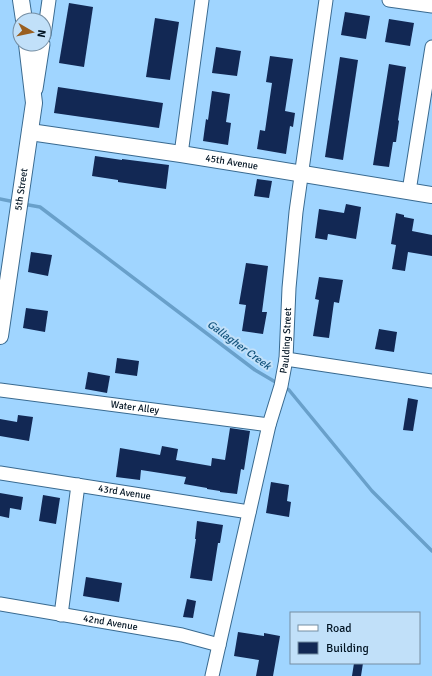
<svg xmlns="http://www.w3.org/2000/svg" width="432" height="676" font-family="Signika,sans-serif">
<style>
.lines{fill:none;stroke-linecap:round;stroke-linejoin:round}
.stream{stroke:#69a0ca;stroke-width:3.5}
.building{fill:#122854}
.minor-casing{stroke:#396a90;stroke-width:15}
.tertiary-casing{stroke:#396a90;stroke-width:18}
.minor{stroke:#fff;stroke-width:13}
.tertiary{stroke:#fff;stroke-width:16}
.labels{text-anchor:middle;dominant-baseline:central;stroke-width:4;stroke-linejoin:round;paint-order:stroke}
.street-label{font-size:10px;fill:#021423;stroke:#c1e0f9}
.water-label{font-size:11px;font-style:italic;fill:#13537c;stroke:#c1e0f9}
</style>
<rect width="100%" height="100%" fill="#a0d5ff"/>
<g class="lines">
<g class="stream">
<path d="M0,199L15,202"/>
<path d="M23,204L40,207L255,370L289,390L372,491L432,551"/>
</g>
</g>
<g class="building">
<path d="M69,3L93,7L84,67L59,63Z"/>
<path d="M345,12L370,16L366,39L341,35Z"/>
<path d="M155,18L179,22L170,80L146,77Z"/>
<path d="M389,19L414,23L410,46L385,42Z"/>
<path d="M216,47L241,51L237,76L212,73Z"/>
<path d="M270,56L293,59L285,111L295,113L293,127L290,126L286,154L257,149L260,130L265,131L272,83L266,82Z"/>
<path d="M340,57L358,60L343,160L325,157Z"/>
<path d="M389,64L406,67L398,120L399,121L396,142H393L389,167L373,165Z"/>
<path d="M58,87L163,103L159,128L54,113Z"/>
<path d="M212,91L230,94L226,122L231,123L228,145L203,141L206,119L208,120Z"/>
<path d="M95,156L122,160V159L169,165L166,189L118,182V180L92,176Z"/>
<path d="M257,179L272,181L269,198L254,196Z"/>
<path d="M346,204L361,207L356,239L328,234L327,240L315,238L319,209L344,213Z"/>
<path d="M396,213L404,215V217L414,219L412,231L432,235V256L408,252L405,271L392,269L396,245L391,244Z"/>
<path d="M31,252L52,255L48,276L28,272Z"/>
<path d="M246,263L268,266L262,312H267L263,334L242,331L246,305L239,304Z"/>
<path d="M319,277L343,280L339,303L334,302L329,338L313,336L319,300L315,299Z"/>
<path d="M26,308L48,311L45,332L23,328Z"/>
<path d="M379,329L397,332L394,352L375,349Z"/>
<path d="M117,358L139,361L137,376L115,373Z"/>
<path d="M88,372L110,376L107,393L85,389Z"/>
<path d="M408,398L418,400L413,431L403,430Z"/>
<path d="M18,415L33,417L29,441L0,436V419L17,422Z"/>
<path d="M230,428L250,431L244,470L241,469L237,494L220,492V491L207,489V488L184,484L186,477L141,470L140,480L116,477L120,448L160,455L162,446L178,449L176,460L211,466L212,458L225,460Z"/>
<path d="M271,482L289,485L287,501L291,502L289,517L266,513Z"/>
<path d="M0,493L23,497L21,510L10,508L9,518L0,516Z"/>
<path d="M43,495L60,498L56,524L39,521Z"/>
<path d="M197,521L223,525L220,543H218L212,581L190,578L196,539H195Z"/>
<path d="M86,577L122,583L119,602L83,596Z"/>
<path d="M187,599L196,601L193,618L183,617Z"/>
<path d="M238,632L264,636V633L280,636L273,676H256L259,660L234,656Z"/>
<path d="M354,663H363L361,676H352Z"/>
</g>
<g class="lines">
<g class="minor-casing">
<g id="minor">
<path d="M389,0L432,6"/>
<path d="M44,35L49,0"/>
<path d="M36,89L43,44"/>
<path d="M181,154L202,0"/>
<path d="M409,191L432,47"/>
<path d="M286,359L432,381"/>
<path id="s1" d="M0,390L269,425"/>
<path id="s2" d="M0,473L249,512"/>
<path id="s3" d="M0,604L182,635L219,645"/>
<path d="M61,615L78,485"/>
<path id="s4" d="M212,676L269,425L281,386L286,359L289,288L296,212L326,0"/>
</g>
</g>
<g class="tertiary-casing">
<g id="tertiary">
<path d="M21,0L24,20"/>
<path id="s5" d="M30,132L181,154L432,195"/>
<path id="s6" d="M0,336L34,103L27,44"/>
</g>
</g>
<use href="#minor" class="minor"/>
<use href="#tertiary" class="tertiary"/>
</g>
<g class="labels">
<g class="street-label">
<text stroke="none"><textPath href="#s5" startOffset="204">45th Avenue</textPath></text>
<text stroke="none"><textPath href="#s6" startOffset="148">5th Street</textPath></text>
<text stroke="none"><textPath href="#s4" startOffset="344">Paulding Street</textPath></text>
<text stroke="none"><textPath href="#s1" startOffset="136">Water Alley</textPath></text>
<text stroke="none"><textPath href="#s2" startOffset="126">43rd Avenue</textPath></text>
<text stroke="none"><textPath href="#s3" startOffset="112">42nd Avenue</textPath></text>
</g>
<g class="water-label">
<text transform="translate(239 345) rotate(36)">Gallagher Creek</text>
</g>
</g>
<rect x="290" y="612" width="130" height="52" fill="#c1e0f9" stroke="#758ea3"/>
<rect x="298" y="625" width="20" height="6" fill="#ffffff" stroke="#758ea3"/>
<text x="326" y="632" font-size="12" fill="#021423">Road</text>
<rect x="298" y="642" width="20" height="12" fill="#122854" stroke="#758ea3"/>
<text x="326" y="652" font-size="12" fill="#021423">Building</text>
<g transform="translate(32 32) rotate(99)"><circle r="19" fill="#c1e0f9" stroke="#758ea3"/>
<path d="M0-3L7 15L0 10L-7 15Z" fill="#9a5f20"/>
<text y="-6" font-size="11" font-weight="bold" text-anchor="middle" fill="#021423">N</text>
</g>
</svg>
